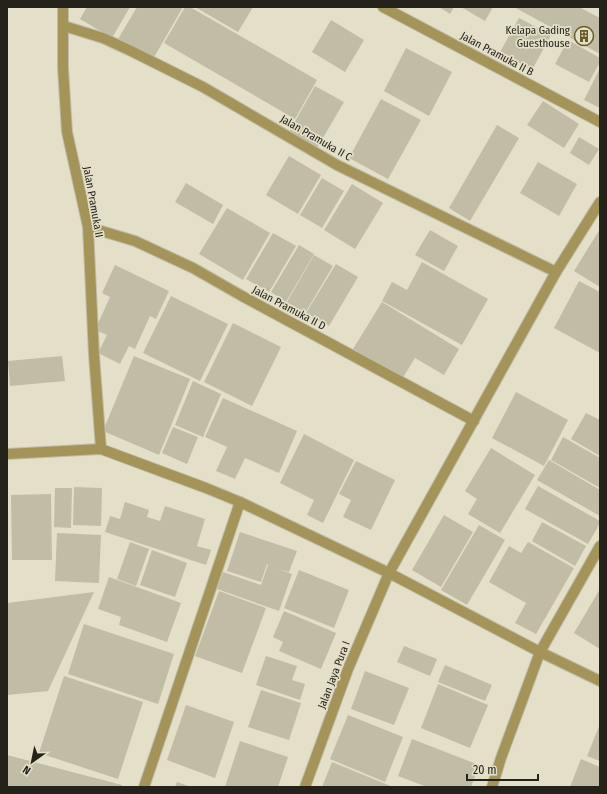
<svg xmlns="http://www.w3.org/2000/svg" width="607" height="794" font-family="'Fira Sans Condensed',sans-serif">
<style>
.building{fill:#c1bca6}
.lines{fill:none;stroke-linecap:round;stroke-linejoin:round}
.street-casing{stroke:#c1bda9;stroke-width:12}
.street{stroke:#a4945a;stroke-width:10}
.labels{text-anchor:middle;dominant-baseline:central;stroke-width:3.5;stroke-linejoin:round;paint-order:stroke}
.poi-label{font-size:11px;fill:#24221a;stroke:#e4dfc8;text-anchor:end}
.street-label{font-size:11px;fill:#24221a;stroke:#e4dfc8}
</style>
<rect width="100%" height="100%" fill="#e4dfc8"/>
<g class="building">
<path d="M87,7H130L112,38L80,19Z"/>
<path d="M137,7H183L153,59L118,39Z"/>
<path d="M185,7H190L317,80L295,119L164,43Z"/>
<path d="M195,7H253L238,32Z"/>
<path d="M439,7H454L450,14Z"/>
<path d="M461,7H493L485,21Z"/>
<path d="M514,7H579L600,18V54Z"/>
<path d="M519,18L551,35L532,70L500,52Z"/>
<path d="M331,20L364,40L345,72L312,52Z"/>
<path d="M568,40L600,58V62L589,82L555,64Z"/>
<path d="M406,48L452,72L429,116L384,91Z"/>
<path d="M600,68V108L584,100Z"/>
<path d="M315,86L344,102L317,148L289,132Z"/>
<path d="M381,99L421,120L388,179L349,158Z"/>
<path d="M543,101L579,124L564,148L527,125Z"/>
<path d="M497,125L519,138L470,221L449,208Z"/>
<path d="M579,137L599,149L589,165L570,153Z"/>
<path d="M289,156L321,175L298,214L266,195Z"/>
<path d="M538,162L577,184L559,216L520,193Z"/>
<path d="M322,178L344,191L322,228L300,215Z"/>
<path d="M186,183L223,205L213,224L175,202Z"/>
<path d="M352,184L383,203L355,249L324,230Z"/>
<path d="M227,208L270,233L243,280L199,254Z"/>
<path d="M600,229V287L574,271Z"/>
<path d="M430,230L458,246L444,271L415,255Z"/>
<path d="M273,233L296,246L269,292L246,279Z"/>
<path d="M299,245L314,254L286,302L271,292Z"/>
<path d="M314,255L333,266L305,313L287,302Z"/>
<path d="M422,262L488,299L462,345L382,301L392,282L407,290Z"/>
<path d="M336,264L358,277L329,326L306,313Z"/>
<path d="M115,265L169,291L156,319L150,316L135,349L129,346L120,364L98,353L107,335L95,330L110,297L102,293Z"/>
<path d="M579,281L600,292V353L554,328Z"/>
<path d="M171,296L228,324L200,381L143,353Z"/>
<path d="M382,302L459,349L444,375L415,358L402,379L353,349Z"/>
<path d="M233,323L281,347L252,406L204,382Z"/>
<path d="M62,356L65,381L10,386L8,361Z"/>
<path d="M134,356L190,379L159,455L103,431Z"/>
<path d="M193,381L221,394L203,437L175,425Z"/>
<path d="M516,392L568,420L544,466L492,438Z"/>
<path d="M223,398L297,431L279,473L245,458L235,479L216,471L227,447L205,437Z"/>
<path d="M586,413L600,420V456L571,439Z"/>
<path d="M173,427L198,437L187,464L162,453Z"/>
<path d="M304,434L354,460L323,523L307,515L314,500L280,483Z"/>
<path d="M563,437L600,458V488L551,460Z"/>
<path d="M491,448L535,475L500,533L468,514L477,499L465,491Z"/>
<path d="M549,460L600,490V516L537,480Z"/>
<path d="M356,461L395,480L371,530L343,517L351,500L339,494Z"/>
<path d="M538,486L600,521V523L588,544L525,509Z"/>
<path d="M74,487L102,488L101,526L73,525Z"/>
<path d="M55,488H72L71,528L54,527Z"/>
<path d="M51,494L52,560H12L11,495Z"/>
<path d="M125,502L149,510L147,517L160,521L165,506L205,519L197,546L211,550L206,565L105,532L110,516L120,519Z"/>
<path d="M444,515L473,532L441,587L412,570Z"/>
<path d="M542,522L586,546L575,566L532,541Z"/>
<path d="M479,525L505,540L467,605L441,590Z"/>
<path d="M240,532L297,551L289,572L278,569L292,574L279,611L217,589L223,572L261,585L268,565L267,564L261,582L227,571Z"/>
<path d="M57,533L101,535L99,583L55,581Z"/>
<path d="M130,542L149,549L136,586L117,579Z"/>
<path d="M528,542L574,568L536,634L515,623L526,603L489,582L509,546L521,553Z"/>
<path d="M152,550L187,563L175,597L140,585Z"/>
<path d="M299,570L349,590L334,628L284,608Z"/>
<path d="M109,577L181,603L167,642L119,625L121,617L98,609Z"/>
<path d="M600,589V649L574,633Z"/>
<path d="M219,591L266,608L242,673L195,656Z"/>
<path d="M94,592L48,691L7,695V603Z"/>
<path d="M284,611L336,633L321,669L279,651L283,642L273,637Z"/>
<path d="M84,624L174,654L158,704L68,674Z"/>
<path d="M404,646L437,659L430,676L397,662Z"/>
<path d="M266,656L297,666L292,680L305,684L300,700L256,685Z"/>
<path d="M445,665L492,685L485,701L438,682Z"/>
<path d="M365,671L409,688L394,725L351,709Z"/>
<path d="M64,676L143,702L118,779L39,753Z"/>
<path d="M438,684L488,705L470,748L421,728Z"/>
<path d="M261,690L301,703L289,740L248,727Z"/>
<path d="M186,705L234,722L215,778L167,760Z"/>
<path d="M348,715L403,737L385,782L330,759Z"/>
<path d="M600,724V761L587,756Z"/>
<path d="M412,739L479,765L471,787H427L398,776Z"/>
<path d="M240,741L288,757L278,787H225Z"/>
<path d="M7,755L122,785L121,787H7Z"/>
<path d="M581,759L600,767V787H570Z"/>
<path d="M332,762L393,787H322Z"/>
<path d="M177,782L191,787H175Z"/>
</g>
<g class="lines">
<g class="street-casing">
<g id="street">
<path d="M63,7V68L67,132L88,227L94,355L101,449"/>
<path d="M383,7L600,122"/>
<path d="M64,26L103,38L129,50L203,87L337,165L556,272"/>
<path d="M88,227L135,241L193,268L242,296L474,421"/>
<path d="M7,454L101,449L206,488L240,502L389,573L540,652L600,681"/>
<path d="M144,787L240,502"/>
<path d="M305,787L348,669L389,573L556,272L600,202"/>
<path d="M492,787L501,758L540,652L600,546"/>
</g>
</g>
<use href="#street" class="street"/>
</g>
<defs>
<g id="building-ring" transform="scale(1)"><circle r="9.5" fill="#e4dfc8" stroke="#685b28" stroke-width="1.5"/><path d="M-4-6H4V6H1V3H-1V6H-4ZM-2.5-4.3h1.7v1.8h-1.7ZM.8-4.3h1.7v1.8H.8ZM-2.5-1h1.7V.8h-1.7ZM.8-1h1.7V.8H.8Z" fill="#685b28"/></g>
</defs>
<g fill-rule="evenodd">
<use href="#building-ring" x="584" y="36"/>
</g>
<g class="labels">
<g class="poi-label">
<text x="570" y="30">Kelapa Gading<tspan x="570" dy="13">Guesthouse</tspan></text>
</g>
<g class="street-label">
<text transform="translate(497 54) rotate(28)">Jalan Pramuka II B</text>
<text transform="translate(316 138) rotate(30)">Jalan Pramuka II C</text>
<text transform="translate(93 202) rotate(80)">Jalan Pramuka II</text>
<text transform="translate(289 308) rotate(28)">Jalan Pramuka II D</text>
<text transform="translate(334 675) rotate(-69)">Jalan Jaya Pura I</text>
</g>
</g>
<rect width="607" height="794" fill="none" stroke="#24221a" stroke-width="16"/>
<g transform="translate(32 762) rotate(213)" stroke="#e4dfc8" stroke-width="3" paint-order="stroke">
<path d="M0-3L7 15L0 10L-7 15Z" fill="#24221a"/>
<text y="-6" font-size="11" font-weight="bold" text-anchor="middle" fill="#24221a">N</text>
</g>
<path d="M467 774v6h71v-6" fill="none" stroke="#24221a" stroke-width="2"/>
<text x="473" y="774" font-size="12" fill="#24221a" stroke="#e4dfc8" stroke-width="3" paint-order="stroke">20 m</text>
</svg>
